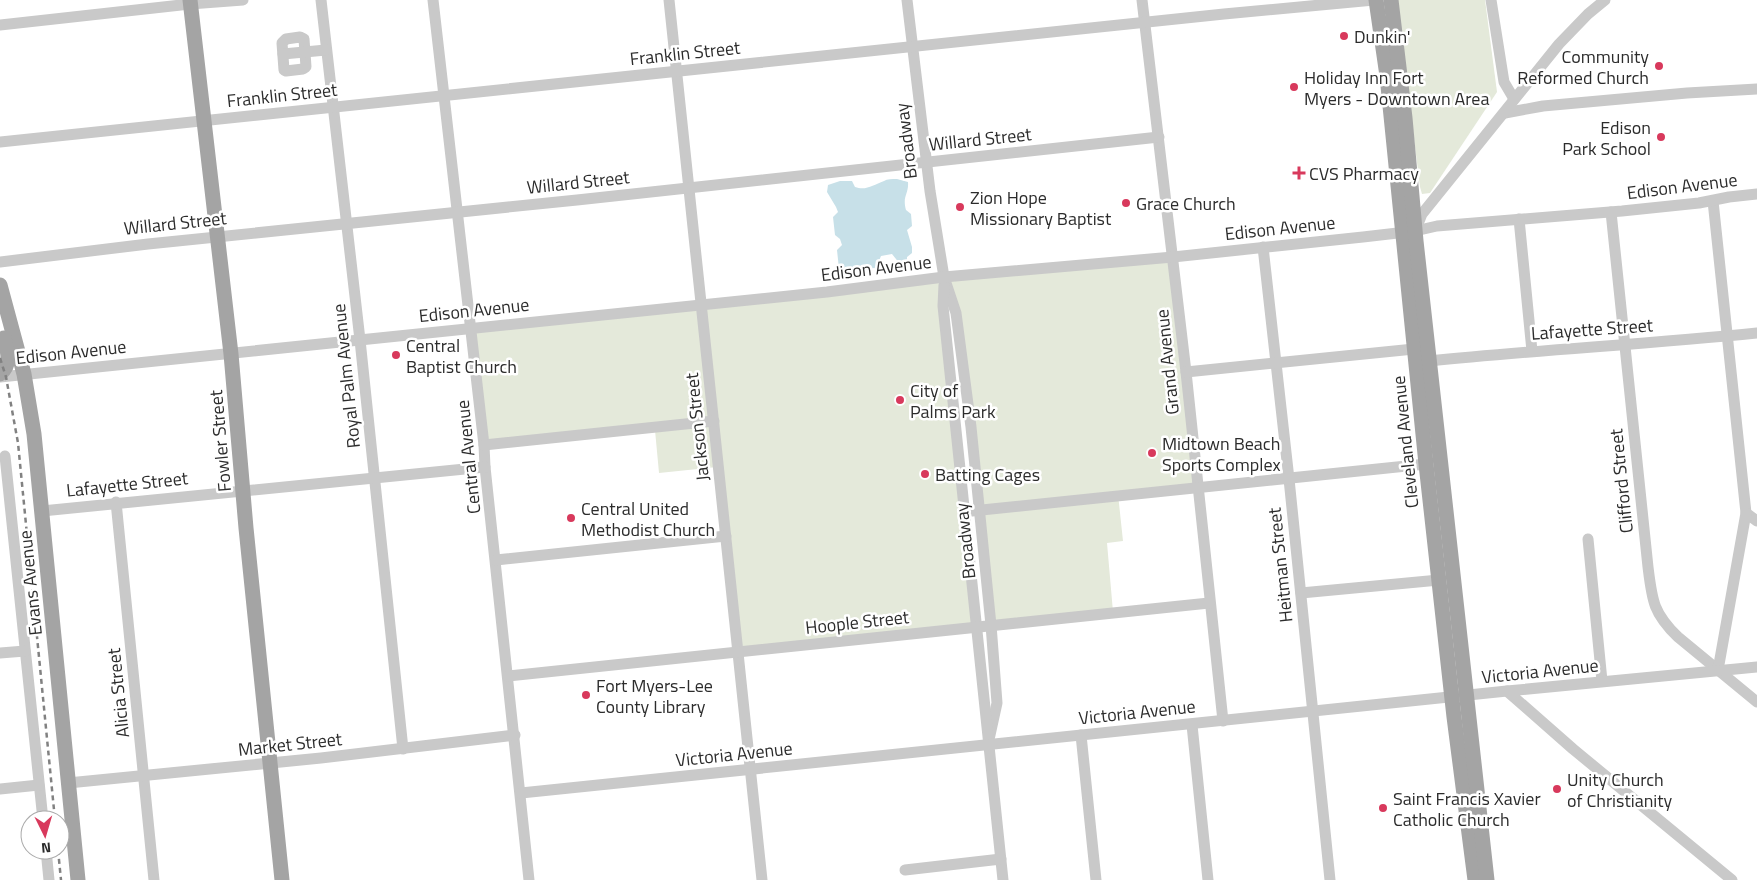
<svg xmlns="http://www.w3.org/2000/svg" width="1757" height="880" font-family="'Titillium Web',sans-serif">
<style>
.green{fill:#e4e9da}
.water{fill:#c7e0e8}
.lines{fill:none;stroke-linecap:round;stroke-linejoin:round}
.minor{stroke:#c9c9c9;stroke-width:11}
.major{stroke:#a4a4a4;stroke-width:15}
.rail{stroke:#818181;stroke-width:2.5;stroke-dasharray:5 4;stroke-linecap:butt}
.poi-dot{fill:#d8395c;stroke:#fff;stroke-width:2}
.labels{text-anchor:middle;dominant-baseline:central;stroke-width:5;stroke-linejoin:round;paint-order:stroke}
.poi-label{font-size:18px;fill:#2c2c2c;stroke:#fff;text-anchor:start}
.street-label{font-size:18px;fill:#2c2c2c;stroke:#fff}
</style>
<rect width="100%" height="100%" fill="#fff"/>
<g class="green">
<path d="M1397,0H1485L1497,92L1430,193L1422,194L1420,187Z"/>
<path d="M1171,259L1196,486L1118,494L1123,541L1107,543L1113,612L993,623L947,278Z"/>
<path d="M942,279L975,626L741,650L704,306Z"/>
<path d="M700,307L712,419L486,443L472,330Z"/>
<path d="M712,423L717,467L659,473L655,430Z"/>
</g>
<path class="water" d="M897,179L908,182C909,194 902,196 906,210L911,214L912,226L907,230L912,247V253L907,257V263L900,264L892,254L881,256L876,268L839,269L837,250L842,245L840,239L835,235L833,217L838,212L836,207L827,192L828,185L840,181H852L855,187C866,191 873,185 884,181C887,179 892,179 897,179Z"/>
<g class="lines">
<g class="minor">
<path d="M321,0L360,340L403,749"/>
<path d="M433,0L484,445L485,467L529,880"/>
<path d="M669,0L762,880"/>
<path d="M907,0L930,191L944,277L956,313L971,427L991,625L997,703L988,744"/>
<path d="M1142,0L1186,372L1223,721"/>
<path d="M1491,0L1504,82L1514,99"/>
<path d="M0,25L190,4L243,0"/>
<path d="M300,37L304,39L306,67L303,69L286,71L284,70L282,43L286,39Z"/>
<path d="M283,54L326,50"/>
<path d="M1505,113L1543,106L1687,93L1757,89"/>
<path d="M0,142L1224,14L1374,0"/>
<path d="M1713,201L1746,513L1757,521"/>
<path d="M1611,212L1648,567C1652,600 1653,613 1678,637L1757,702"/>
<path d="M1519,219L1532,351"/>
<path d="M1416,229L1422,214L1559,44L1588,14L1605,0"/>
<path d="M1263,247L1289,479L1330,880"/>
<path d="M0,262L148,244L577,200L1159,137"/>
<path d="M944,285L943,306L1003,880"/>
<path d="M1429,361C1538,350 1648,344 1757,333"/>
<path d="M1186,372L1414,349"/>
<path d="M0,377L827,292L944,277L1173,257L1363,237L1415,231L1437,226L1622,211L1699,203L1729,197L1757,194"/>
<path d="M484,445L714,421"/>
<path d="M5,456L43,820"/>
<path d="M116,502L154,880"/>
<path d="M42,511L485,467"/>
<path d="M972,511L1426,464"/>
<path d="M1588,539L1602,681"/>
<path d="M496,560L726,536"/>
<path d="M1301,593L1439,580"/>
<path d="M0,653L25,651"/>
<path d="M1718,670L1746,513"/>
<path d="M508,676L1209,603"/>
<path d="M1507,691L1573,749L1732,880"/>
<path d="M1192,725L1208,880"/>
<path d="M1081,735L1096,880"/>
<path d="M68,783L321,758L515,735"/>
<path d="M0,789L39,785"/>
<path d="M521,793L1507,691L1757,667"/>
<path d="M46,850L49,880"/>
<path d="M905,870L1001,859"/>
</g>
<g class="major">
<path d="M190,0L231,354L246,528L282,880"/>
<path d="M1376,0L1387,76L1426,464L1454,717L1475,880"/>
<path d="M1391,0L1405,118L1416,241L1487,880"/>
<path d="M0,285L24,374L34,434L78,880"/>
<path d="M0,374C12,364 8,352 4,338"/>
</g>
<g class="rail">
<path d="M0,358L6,377L18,443L55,820"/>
<path d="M58,850L61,880"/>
</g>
</g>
<g class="poi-dot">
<circle cx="1344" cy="36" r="5"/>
<circle cx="1659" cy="66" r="5"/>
<circle cx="1294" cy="87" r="5"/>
<circle cx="1661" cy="137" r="5"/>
<path d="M1296.5 165.5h5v5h5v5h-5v5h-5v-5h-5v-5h5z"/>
<circle cx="1126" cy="203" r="5"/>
<circle cx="960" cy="207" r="5"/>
<circle cx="396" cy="355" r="5"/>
<circle cx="900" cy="400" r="5"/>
<circle cx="1152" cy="453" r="5"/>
<circle cx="925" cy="474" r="5"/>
<circle cx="571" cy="518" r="5"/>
<circle cx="586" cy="695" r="5"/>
<circle cx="1557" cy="789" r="5"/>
<circle cx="1383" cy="808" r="5"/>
</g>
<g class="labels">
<g class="poi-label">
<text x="1354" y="36">Dunkin'</text>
<text x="1649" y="56" text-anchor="end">Community<tspan x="1649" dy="21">Reformed Church</tspan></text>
<text x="1304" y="77">Holiday Inn Fort<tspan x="1304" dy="21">Myers - Downtown Area</tspan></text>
<text x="1651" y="127" text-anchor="end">Edison<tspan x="1651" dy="21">Park School</tspan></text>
<text x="1309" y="173">CVS Pharmacy</text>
<text x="970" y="197">Zion Hope<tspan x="970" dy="21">Missionary Baptist</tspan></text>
<text x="1136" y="203">Grace Church</text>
<text x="406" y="345">Central<tspan x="406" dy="21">Baptist Church</tspan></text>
<text x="910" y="390">City of<tspan x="910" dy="21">Palms Park</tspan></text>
<text x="1162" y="443">Midtown Beach<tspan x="1162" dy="21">Sports Complex</tspan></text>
<text x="935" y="474">Batting Cages</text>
<text x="581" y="508">Central United<tspan x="581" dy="21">Methodist Church</tspan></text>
<text x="596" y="685">Fort Myers-Lee<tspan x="596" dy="21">County Library</tspan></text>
<text x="1567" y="779">Unity Church<tspan x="1567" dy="21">of Christianity</tspan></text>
<text x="1393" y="798">Saint Francis Xavier<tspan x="1393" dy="21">Catholic Church</tspan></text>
</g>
<g class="street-label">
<text transform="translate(685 53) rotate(-6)">Franklin Street</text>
<text transform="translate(282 95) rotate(-6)">Franklin Street</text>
<text transform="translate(980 139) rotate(-6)">Willard Street</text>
<text transform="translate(906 141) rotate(-97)">Broadway</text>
<text transform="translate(578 182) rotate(-6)">Willard Street</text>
<text transform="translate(1682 186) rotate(-7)">Edison Avenue</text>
<text transform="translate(175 223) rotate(-6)">Willard Street</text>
<text transform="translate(1280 228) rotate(-6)">Edison Avenue</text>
<text transform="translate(876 268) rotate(-7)">Edison Avenue</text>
<text transform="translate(474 310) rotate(-6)">Edison Avenue</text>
<text transform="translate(1592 329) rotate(-4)">Lafayette Street</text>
<text transform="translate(71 352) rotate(-6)">Edison Avenue</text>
<text transform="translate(1167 362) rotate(-96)">Grand Avenue</text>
<text transform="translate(346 376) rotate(-96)">Royal Palm Avenue</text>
<text transform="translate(697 427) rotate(-96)">Jackson Street</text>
<text transform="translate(220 441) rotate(-95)">Fowler Street</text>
<text transform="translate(1405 442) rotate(-96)">Cleveland Avenue</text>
<text transform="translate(468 457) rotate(-96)">Central Avenue</text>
<text transform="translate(1621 481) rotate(-96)">Clifford Street</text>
<text transform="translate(127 484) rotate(-6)">Lafayette Street</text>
<text transform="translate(965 541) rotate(-96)">Broadway</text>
<text transform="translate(1280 565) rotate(-96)">Heitman Street</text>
<text transform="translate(30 583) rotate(-96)">Evans Avenue</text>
<text transform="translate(857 622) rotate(-6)">Hoople Street</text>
<text transform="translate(1540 671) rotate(-6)">Victoria Avenue</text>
<text transform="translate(118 693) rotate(-96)">Alicia Street</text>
<text transform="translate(1137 712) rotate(-6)">Victoria Avenue</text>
<text transform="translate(290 744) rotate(-6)">Market Street</text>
<text transform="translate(734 754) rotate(-6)">Victoria Avenue</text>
</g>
</g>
<g transform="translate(45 835) rotate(175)"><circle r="24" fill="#ffffff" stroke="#ababab"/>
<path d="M0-4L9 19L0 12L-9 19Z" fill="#d8395c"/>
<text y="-8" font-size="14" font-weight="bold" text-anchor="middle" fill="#2c2c2c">N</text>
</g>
</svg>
